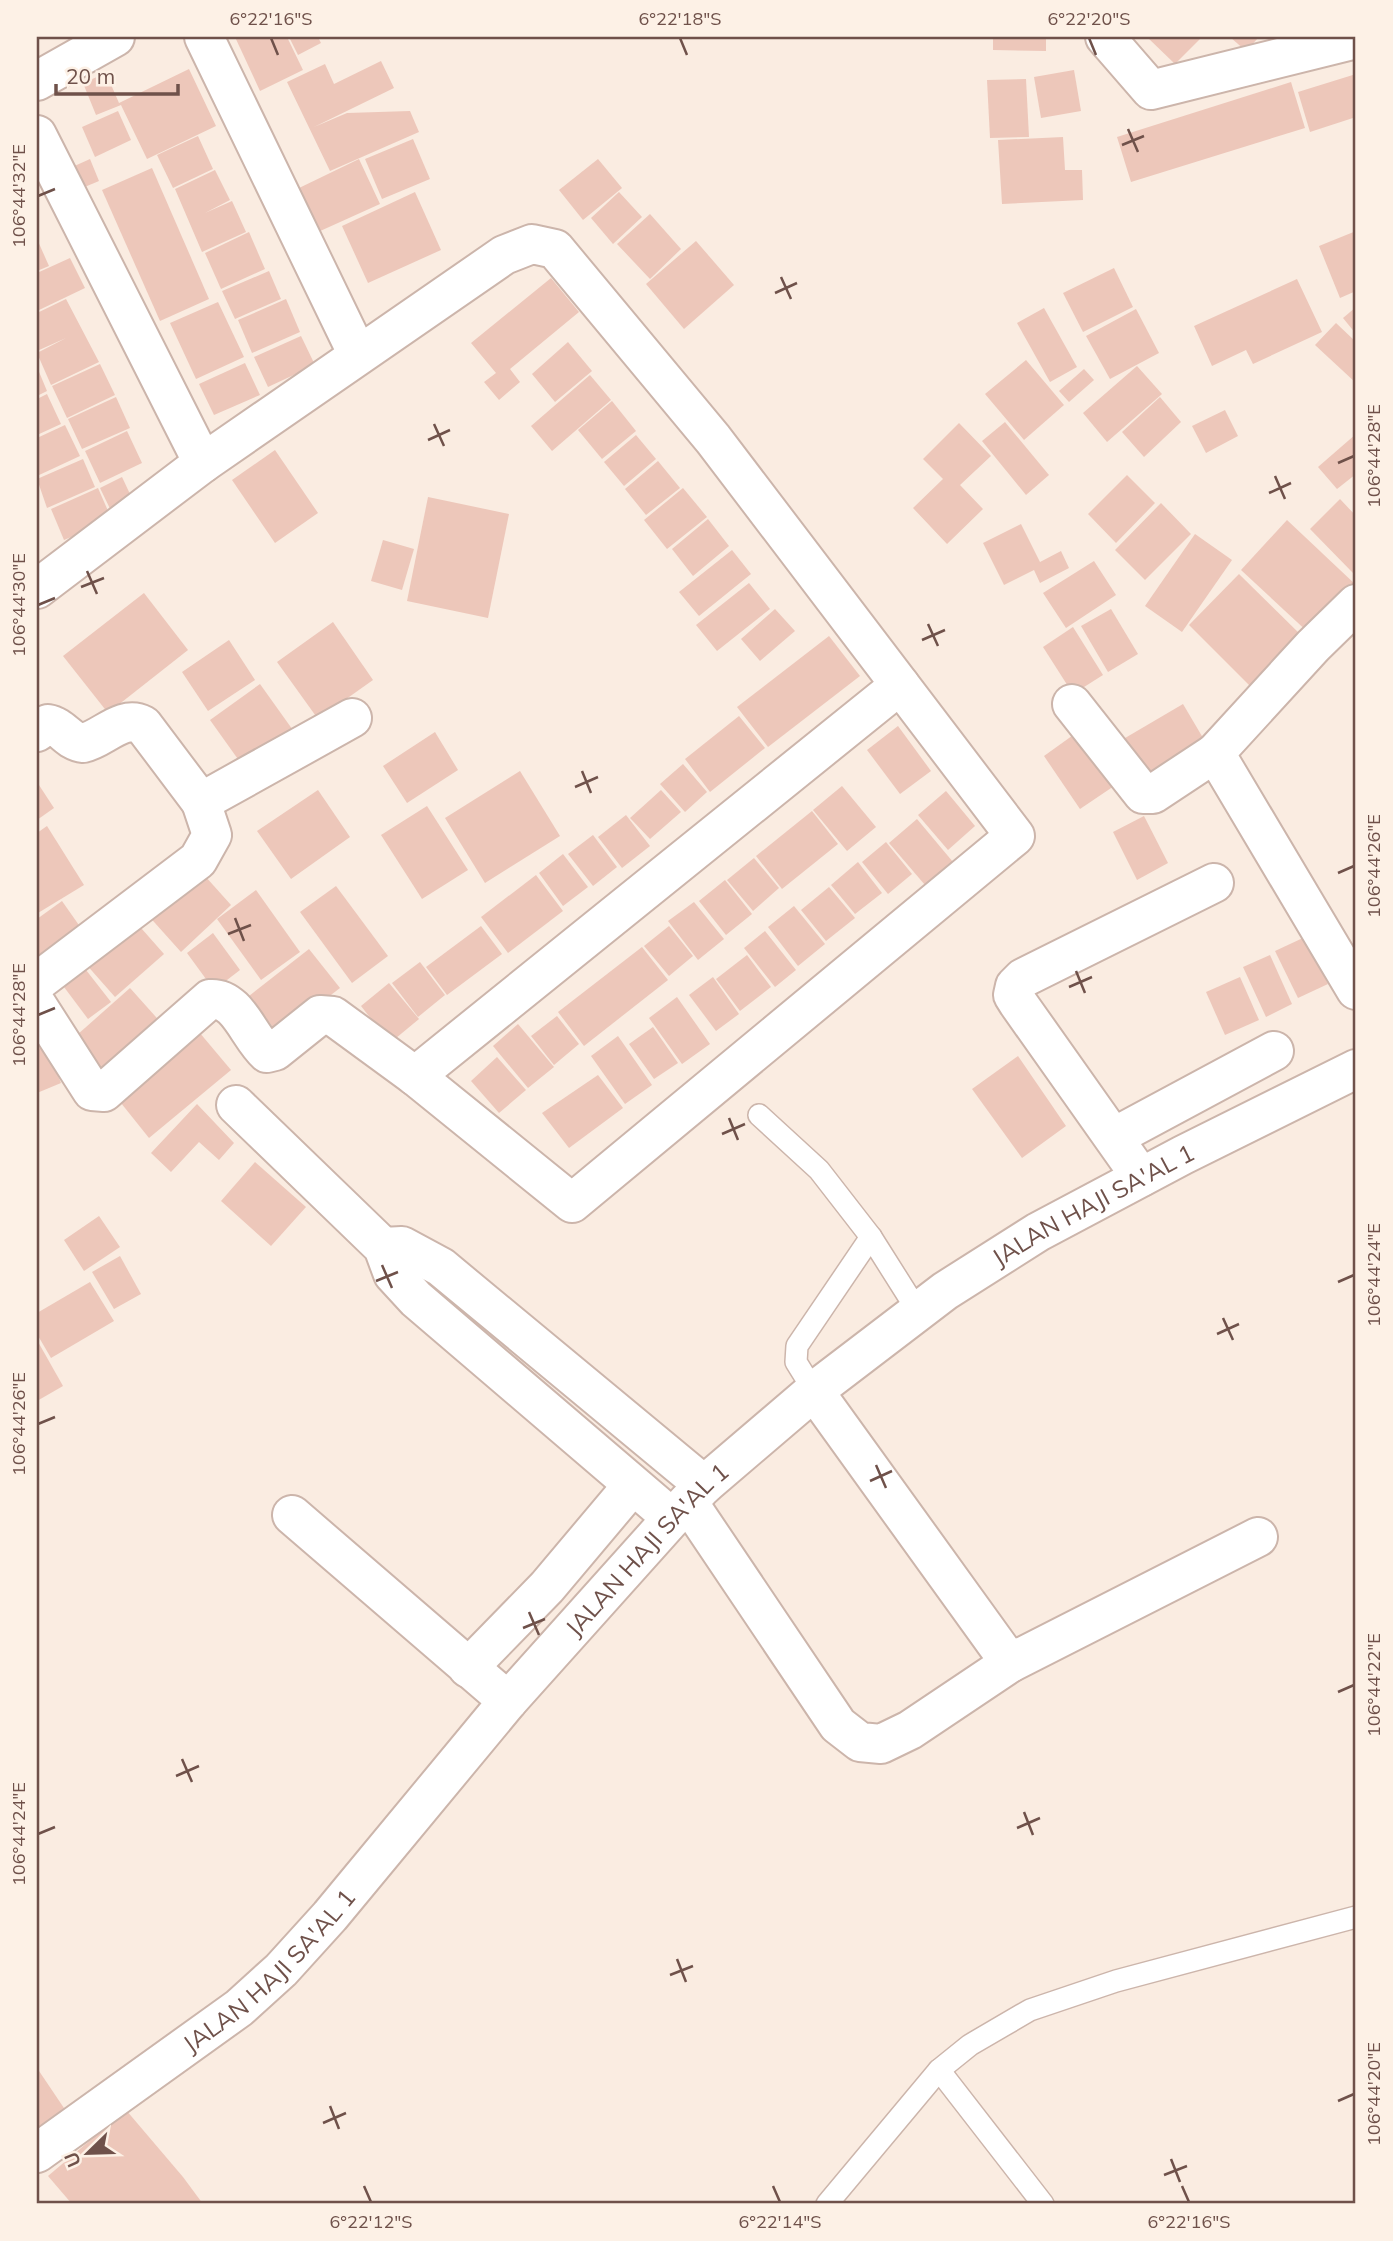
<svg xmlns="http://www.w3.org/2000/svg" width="1393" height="2241" font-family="Mulish,sans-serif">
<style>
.building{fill:#edc7ba}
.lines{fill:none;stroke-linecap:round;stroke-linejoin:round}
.lane-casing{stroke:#ccb5ab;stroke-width:24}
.street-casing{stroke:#ccb5ab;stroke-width:42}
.lane{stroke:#fff;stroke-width:21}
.street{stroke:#fff;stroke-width:38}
.ticks{fill:none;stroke:#6f514a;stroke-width:2.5}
.labels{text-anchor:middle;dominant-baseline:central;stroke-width:5;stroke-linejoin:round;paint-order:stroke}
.street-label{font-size:24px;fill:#6f514a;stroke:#fdf1e6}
.neatline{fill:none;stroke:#6f514a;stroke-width:2.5}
.ticks-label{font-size:18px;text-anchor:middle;fill:#6f514a}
</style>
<rect width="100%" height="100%" fill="#faece1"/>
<g class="building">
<path d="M235,37H287L303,70L260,91Z"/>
<path d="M289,37H318L321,43L298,55Z"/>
<path d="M993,37H1046V51L993,50Z"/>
<path d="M1147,37H1202L1175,64Z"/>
<path d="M1230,37H1259L1246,51Z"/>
<path d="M381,61L394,88L314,127L347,113L410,111L419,132L330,171L287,82L325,64L334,84Z"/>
<path d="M189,69L216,126L147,159L121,105L96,115L83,83L106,73L119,103Z"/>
<path d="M1074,70L1081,111L1041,118L1034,77Z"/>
<path d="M1356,74V117L1310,132L1298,92Z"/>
<path d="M1026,79L1029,137L990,138L987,80Z"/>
<path d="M1291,82L1305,128L1131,182L1117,137Z"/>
<path d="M118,111L131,140L95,157L82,127Z"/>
<path d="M198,136L213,169L173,188L157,155Z"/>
<path d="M1063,137L1065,170H1082L1083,200L1002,204L998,140Z"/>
<path d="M413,139L430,179L382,199L365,159Z"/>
<path d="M90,159L99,181L68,194L59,173Z"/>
<path d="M359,159L380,204L318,232L297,189Z"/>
<path d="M598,159L622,188L583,220L559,190Z"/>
<path d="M152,168L209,299L160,321L102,190Z"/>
<path d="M215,170L230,200L205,213L232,201L246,232L202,252L175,189Z"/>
<path d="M415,192L441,250L368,283L342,226Z"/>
<path d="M619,192L642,217L613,244L591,218Z"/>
<path d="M650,214L681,249L650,279L617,244Z"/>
<path d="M1356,231V291L1340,298L1319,246Z"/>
<path d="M249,232L265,269L221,289L205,253Z"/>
<path d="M37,239L49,266L37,271Z"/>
<path d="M696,241L734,285L684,329L646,284Z"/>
<path d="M70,258L85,288L37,311V273Z"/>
<path d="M1114,268L1133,307L1083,332L1063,293Z"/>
<path d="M269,271L281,299L235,319L222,291Z"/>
<path d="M551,278L579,312L510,369L520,382L499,400L484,382L496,373L471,343Z"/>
<path d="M1297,279L1322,332L1253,364L1246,350L1212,366L1194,326Z"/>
<path d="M66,299L99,362L51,385L37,353L66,338L37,351V313Z"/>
<path d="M286,299L300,332L252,353L238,320Z"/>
<path d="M218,302L244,357L196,379L170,323Z"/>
<path d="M1356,307V334L1343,318Z"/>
<path d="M1044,308L1077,367L1050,382L1017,323Z"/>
<path d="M1136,309L1159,353L1110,379L1086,336Z"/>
<path d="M1336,323L1356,342V383L1315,345Z"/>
<path d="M301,336L315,365L268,387L254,357Z"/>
<path d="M568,342L592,371L555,402L532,374Z"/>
<path d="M1026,360L1064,405L1024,440L985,394Z"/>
<path d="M245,363L260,395L214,415L199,384Z"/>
<path d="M100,364L115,395L67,418L52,386Z"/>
<path d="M1137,366L1162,394L1107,442L1083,413Z"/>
<path d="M37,367L47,391L37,396Z"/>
<path d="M1084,369L1094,380L1069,402L1059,391Z"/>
<path d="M590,375L611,400L552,451L531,426Z"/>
<path d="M47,394L61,424L37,435V399Z"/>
<path d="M116,397L130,428L82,449L68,419Z"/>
<path d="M1160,397L1181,422L1144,457L1122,432Z"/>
<path d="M612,401L636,431L602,459L578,430Z"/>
<path d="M1225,410L1238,436L1206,453L1192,426Z"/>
<path d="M1005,422L1049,475L1026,495L982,441Z"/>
<path d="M959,423L991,456L960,485L983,509L947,544L913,508L943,479L923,459Z"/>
<path d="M65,425L80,456L37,476V438Z"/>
<path d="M127,431L142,463L100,483L85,451Z"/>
<path d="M1356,434V474L1337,489L1318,467Z"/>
<path d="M636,435L656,459L624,486L604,462Z"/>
<path d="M275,450L318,513L275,543L232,480Z"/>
<path d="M83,459L95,487L47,508L37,479Z"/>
<path d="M658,461L680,488L646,515L625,489Z"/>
<path d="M1127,475L1155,503L1116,543L1088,514Z"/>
<path d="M122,477L137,509L115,519L100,488Z"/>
<path d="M98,488L112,520L64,540L51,509Z"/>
<path d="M683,488L707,517L667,549L644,520Z"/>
<path d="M428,497L509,514L488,618L407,601Z"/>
<path d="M1340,499L1356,516V570L1353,573L1310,529Z"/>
<path d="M1161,503L1191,534L1145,580L1115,550Z"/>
<path d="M708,519L729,546L693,576L672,549Z"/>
<path d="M1287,520L1356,585L1311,635L1241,570Z"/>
<path d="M1021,524L1040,562L1061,551L1069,568L1040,583L1034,570L1004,585L983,543Z"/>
<path d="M1195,534L1232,560L1182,632L1145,606Z"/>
<path d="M383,540L414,549L402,590L371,581Z"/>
<path d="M732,550L751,574L699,616L679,592Z"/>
<path d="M1094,561L1116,595L1066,628L1043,593Z"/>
<path d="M1239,574L1307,641L1256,692L1189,625Z"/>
<path d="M749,583L770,609L717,651L696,625Z"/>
<path d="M144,593L188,650L108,713L63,656Z"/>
<path d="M775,609L795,631L760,661L741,639Z"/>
<path d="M1111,609L1138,654L1108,672L1081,626Z"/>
<path d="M333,622L373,680L318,719L277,662Z"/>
<path d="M1073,627L1103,675L1073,694L1043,647Z"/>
<path d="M829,636L860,676L768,747L737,707Z"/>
<path d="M229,640L255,680L208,711L182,672Z"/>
<path d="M260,684L295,733L245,769L210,720Z"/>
<path d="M1183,704L1206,743L1144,781L1120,741Z"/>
<path d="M739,716L765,748L710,792L685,759Z"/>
<path d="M898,726L931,771L900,794L867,750Z"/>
<path d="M1083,728L1120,782L1080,809L1044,756Z"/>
<path d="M435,732L458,770L407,803L383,766Z"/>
<path d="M683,764L707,792L685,812L660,784Z"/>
<path d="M520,771L560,836L485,883L445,818Z"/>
<path d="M37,782L54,808L37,820Z"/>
<path d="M842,786L876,827L847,851L813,810Z"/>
<path d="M318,790L350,837L291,879L257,831Z"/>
<path d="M661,790L681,812L650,839L630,818Z"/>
<path d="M946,791L975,826L948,850L918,815Z"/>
<path d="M427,806L468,870L422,899L381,835Z"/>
<path d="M812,811L838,844L782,889L756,856Z"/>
<path d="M626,815L650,846L622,868L598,837Z"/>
<path d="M1144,816L1168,863L1137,880L1113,832Z"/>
<path d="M917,819L958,868L931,892L889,843Z"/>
<path d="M47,826L84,885L38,913L37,833Z"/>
<path d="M593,835L617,867L593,886L568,854Z"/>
<path d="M886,842L912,874L888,894L862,862Z"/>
<path d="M563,854L588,887L563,906L539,873Z"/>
<path d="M754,858L779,888L753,911L727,880Z"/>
<path d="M858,862L882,893L855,914L831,885Z"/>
<path d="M196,866L231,905L181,952L146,913Z"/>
<path d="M536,875L563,911L508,953L481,917Z"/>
<path d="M725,880L752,914L726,935L699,901Z"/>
<path d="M336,886L388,956L352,983L300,912Z"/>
<path d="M829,887L855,918L826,941L801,910Z"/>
<path d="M256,890L300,952L261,980L217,919Z"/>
<path d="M62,901L88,938L37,974V919Z"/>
<path d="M694,902L724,939L698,960L668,921Z"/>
<path d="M794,906L825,944L798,966L768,927Z"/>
<path d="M134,920L164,954L115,997L85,963Z"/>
<path d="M481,926L502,954L447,995L426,967Z"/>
<path d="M669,926L693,956L669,976L644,946Z"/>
<path d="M765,931L796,970L775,987L744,948Z"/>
<path d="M213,933L240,970L214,990L187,953Z"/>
<path d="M1305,937L1328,984L1298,998L1275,951Z"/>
<path d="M642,947L668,980L584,1046L558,1012Z"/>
<path d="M309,949L340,988L279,1035L249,996Z"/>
<path d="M747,955L771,987L740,1011L716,979Z"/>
<path d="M1270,955L1292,1004L1266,1017L1243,967Z"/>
<path d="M420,962L445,995L418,1017L392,983Z"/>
<path d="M86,970L111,1002L88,1019L64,987Z"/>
<path d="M713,977L739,1014L716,1031L689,995Z"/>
<path d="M1240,977L1259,1020L1225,1035L1206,992Z"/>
<path d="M389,983L419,1019L390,1043L361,1006Z"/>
<path d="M130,988L164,1026L102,1081L68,1043Z"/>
<path d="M677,997L710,1044L682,1064L649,1018Z"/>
<path d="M557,1016L579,1044L554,1065L531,1036Z"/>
<path d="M518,1024L554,1067L528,1088L493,1046Z"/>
<path d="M194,1026L231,1070L149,1138L113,1093Z"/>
<path d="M653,1027L678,1063L654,1079L629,1044Z"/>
<path d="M618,1036L652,1085L625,1104L591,1056Z"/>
<path d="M46,1046L61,1083L37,1093V1049Z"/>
<path d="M1018,1056L1066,1126L1022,1158L972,1089Z"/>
<path d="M497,1057L526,1090L499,1113L471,1081Z"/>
<path d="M598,1075L623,1108L569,1148L542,1113Z"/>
<path d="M197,1104L234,1143L219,1160L199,1142L171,1172L151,1153Z"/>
<path d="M255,1162L306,1207L271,1246L221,1201Z"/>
<path d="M99,1216L120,1247L84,1271L64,1240Z"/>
<path d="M120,1256L141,1294L114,1309L92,1272Z"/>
<path d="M90,1282L114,1321L51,1358L37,1334V1313Z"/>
<path d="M37,1340L63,1386L37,1401Z"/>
<path d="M37,2068L68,2114L37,2136Z"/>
<path d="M126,2110L183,2177L203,2204H72L48,2176Z"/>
</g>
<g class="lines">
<g class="lane-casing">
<g id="lane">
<path d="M759,1115L819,1170L871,1237L919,1313"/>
<path d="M814,1391L796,1362L797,1346L871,1237"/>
<path d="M939,2070L1043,2204"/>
<path d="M827,2204L939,2070L970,2045L1030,2010L1116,1981L1356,1917"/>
</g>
</g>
<g class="street-casing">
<g id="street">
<path d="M204,37L358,355"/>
<path d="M1105,37L1151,90L1356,39"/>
<path d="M37,81L115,37"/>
<path d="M37,135L203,463"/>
<path d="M37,589L203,463L504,255L532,244L555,249L713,439L1015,836L572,1203L415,1076L333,1016L320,1015L275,1051L267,1053C248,1036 238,997 210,999L104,1092L92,1091L37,1005"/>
<path d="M1356,604L1313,646L1215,753L1356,990"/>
<path d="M1072,704L1143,794H1153L1215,753"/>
<path d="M37,732L48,724C62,726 69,742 83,743C103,739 122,714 143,725L201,802L352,718"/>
<path d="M37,982L198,860L212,835L201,802"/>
<path d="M415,1076L900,685"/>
<path d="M236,1105L383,1247L393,1274L416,1299L672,1518"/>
<path d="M1114,1137L1274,1051"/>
<path d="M1141,1177L1018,1003L1013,995L1015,986L1023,978L1214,883"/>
<path d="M383,1247L402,1246L441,1267L704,1485"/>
<path d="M814,1391L1010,1663"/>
<path d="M688,1502L838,1725L860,1742L881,1744L910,1730L1010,1663L1258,1537"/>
<path d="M292,1515L508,1701"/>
<path d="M468,1668L547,1587L632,1486"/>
<path id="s1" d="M37,2153L239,2008L281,1970L330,1916L508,1701L672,1518L704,1485L814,1391L945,1291L1038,1232L1183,1155L1356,1069"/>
</g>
</g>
<use href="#lane" class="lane"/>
<use href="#street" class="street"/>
</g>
<path class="ticks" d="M271,38L278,55M680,38L687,55M1089,38L1096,55M1128,129L1138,152M1122,145L1144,136M38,196L55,189M781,277L791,299M775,293L797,283M434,424L444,446M428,440L450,430M1338,463L1354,456M1275,476L1285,499M1269,493L1291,483M87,571L97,594M81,587L104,578M38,605L55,598M928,624L938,646M922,640L945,630M582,771L591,793M575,787L598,777M1338,873L1354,866M235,918L244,941M228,934L251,925M1076,971L1085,993M1069,987L1092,977M38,1015L55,1008M729,1118L738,1140M722,1134L745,1124M382,1265L392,1288M376,1281L398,1272M1338,1282L1354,1275M1223,1318L1233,1340M1217,1334L1239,1324M38,1424L55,1417M876,1465L886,1488M870,1481L892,1471M529,1612L539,1635M523,1628L545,1619M1338,1692L1354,1685M182,1759L192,1782M176,1776L199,1766M1024,1812L1033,1835M1017,1828L1040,1818M38,1834L55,1827M677,1959L686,1982M670,1975L693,1966M1338,2101L1354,2094M330,2106L339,2129M323,2123L346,2113M1171,2159L1180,2182M1164,2175L1187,2166M364,2186L371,2202M773,2186L780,2202M1182,2186L1189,2202"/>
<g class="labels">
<g class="street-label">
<text stroke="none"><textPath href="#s1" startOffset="1430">JALAN HAJI SA'AL 1</textPath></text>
<text stroke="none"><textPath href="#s1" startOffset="863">JALAN HAJI SA'AL 1</textPath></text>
<text stroke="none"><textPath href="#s1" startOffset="296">JALAN HAJI SA'AL 1</textPath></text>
</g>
</g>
<rect width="1393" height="2241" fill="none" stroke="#fdf1e6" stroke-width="77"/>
<g transform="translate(88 2153) rotate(247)" stroke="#fdf1e6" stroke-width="5" paint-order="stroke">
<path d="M0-5L12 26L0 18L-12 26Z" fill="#6f514a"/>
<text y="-10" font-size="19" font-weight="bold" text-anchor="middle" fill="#6f514a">U</text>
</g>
<path d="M56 84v10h122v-10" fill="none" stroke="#6f514a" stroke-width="3.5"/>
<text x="66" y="84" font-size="21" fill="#6f514a" stroke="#fdf1e6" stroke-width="5" paint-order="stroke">20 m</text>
<rect x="38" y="38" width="1316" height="2164" class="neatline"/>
<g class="ticks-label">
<text x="271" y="25">6°22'16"S</text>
<text x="680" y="25">6°22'18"S</text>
<text x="1089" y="25">6°22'20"S</text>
<text transform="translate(19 196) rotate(-90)" y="6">106°44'32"E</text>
<text transform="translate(1374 456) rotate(-90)" y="6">106°44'28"E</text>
<text transform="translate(19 605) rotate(-90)" y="6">106°44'30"E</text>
<text transform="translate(1374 866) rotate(-90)" y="6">106°44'26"E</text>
<text transform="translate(19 1015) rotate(-90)" y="6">106°44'28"E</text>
<text transform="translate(1374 1275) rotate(-90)" y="6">106°44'24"E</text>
<text transform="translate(19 1424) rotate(-90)" y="6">106°44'26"E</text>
<text transform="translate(1374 1685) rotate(-90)" y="6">106°44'22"E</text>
<text transform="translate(19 1834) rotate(-90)" y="6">106°44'24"E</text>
<text transform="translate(1374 2094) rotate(-90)" y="6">106°44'20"E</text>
<text x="371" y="2228">6°22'12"S</text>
<text x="780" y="2228">6°22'14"S</text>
<text x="1189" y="2228">6°22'16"S</text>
</g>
</svg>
